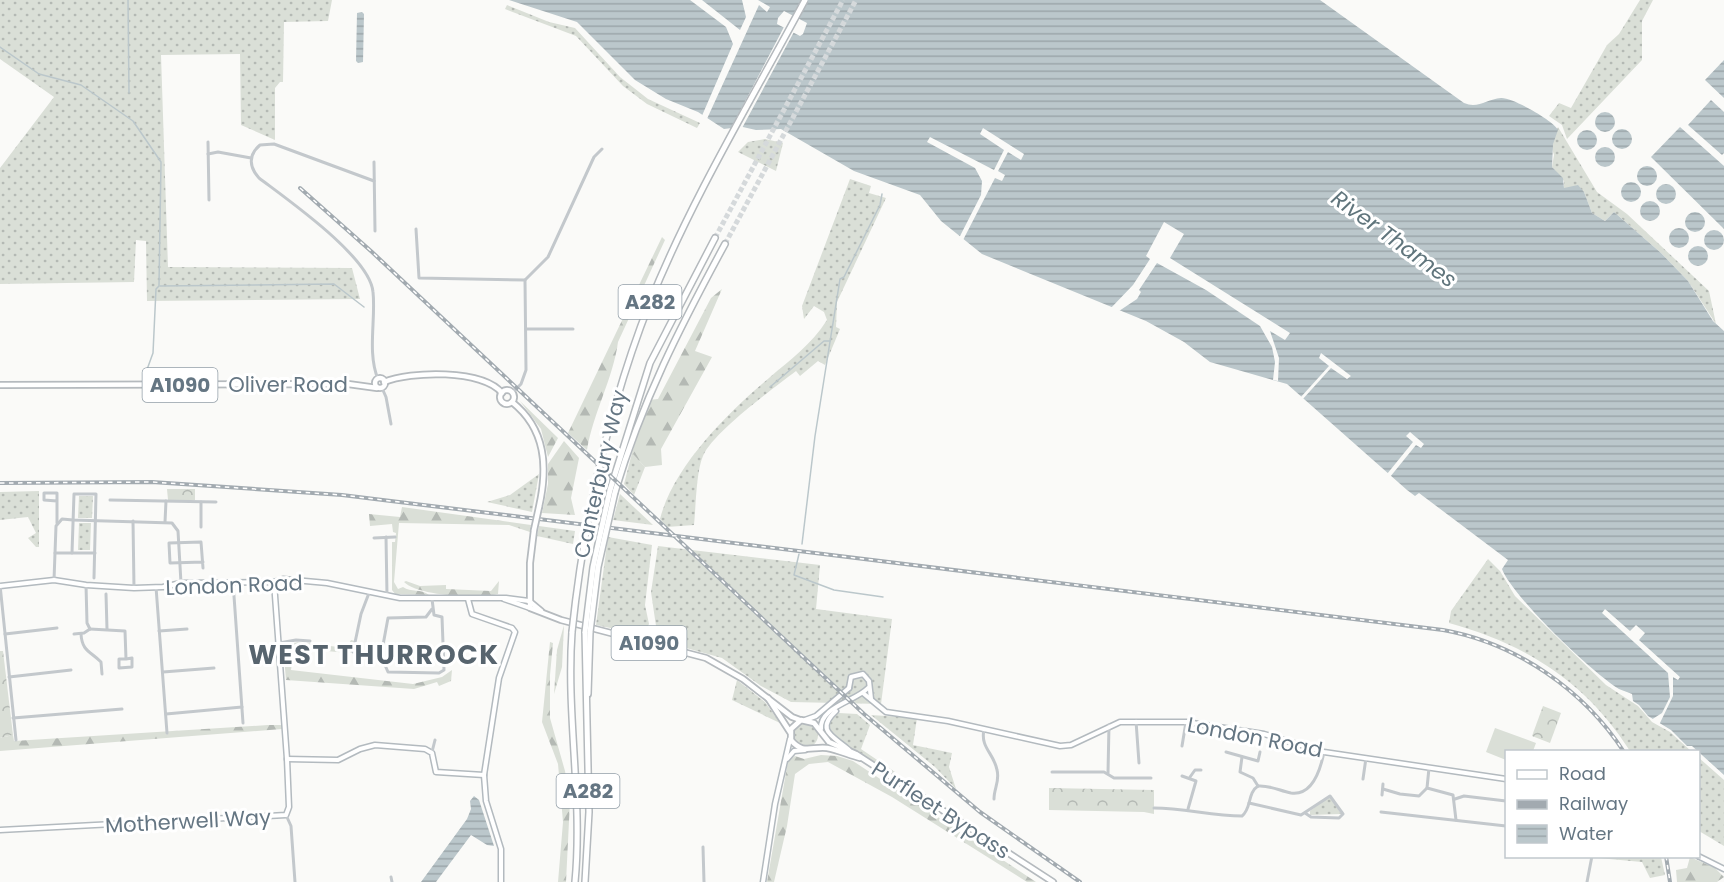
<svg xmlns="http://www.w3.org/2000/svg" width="1724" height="882" font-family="Poppins,sans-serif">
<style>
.grass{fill:url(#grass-dots)}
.forest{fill:url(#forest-firs)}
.park{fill:url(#park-crowns)}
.garden{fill:#dadfd7}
.water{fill:url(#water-rules);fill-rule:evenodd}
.pier{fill:#fafaf8}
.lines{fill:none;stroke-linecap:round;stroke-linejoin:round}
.stream{stroke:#bbc7cb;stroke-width:1.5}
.highway-tunnel{stroke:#d5d9db;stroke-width:5;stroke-dasharray:5 2.5;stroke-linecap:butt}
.secondary-casing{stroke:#b3babf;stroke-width:7}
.primary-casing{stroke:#b5babe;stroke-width:8}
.highway-casing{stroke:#b4b9bd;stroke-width:8}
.street{stroke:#c3c8cc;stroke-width:3}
.secondary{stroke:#fff;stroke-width:4}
.primary{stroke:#fff;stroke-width:4.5}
.highway{stroke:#fff;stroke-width:5}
.rail-casing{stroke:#a2aab0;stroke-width:4}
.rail{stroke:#fff;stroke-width:1.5;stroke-dasharray:4.5;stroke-linecap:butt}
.primary-bridge-casing{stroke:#b5babe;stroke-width:8;stroke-linecap:butt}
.highway-bridge-casing{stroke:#b4b9bd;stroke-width:8;stroke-linecap:butt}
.primary-bridge{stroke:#fff;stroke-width:4.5}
.highway-bridge{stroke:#fff;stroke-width:5}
.labels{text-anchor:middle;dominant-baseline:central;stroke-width:6;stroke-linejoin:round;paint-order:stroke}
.shield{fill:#fff;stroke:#939fa8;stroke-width:1.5}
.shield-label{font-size:20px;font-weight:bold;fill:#657683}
.street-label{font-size:21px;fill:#657683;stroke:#fff}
.water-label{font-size:22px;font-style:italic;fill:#60757c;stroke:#fff}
.district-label{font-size:27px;font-weight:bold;letter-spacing:1.5px;fill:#57646e;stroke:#fff}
</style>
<defs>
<pattern id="grass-dots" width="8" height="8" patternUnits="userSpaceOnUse" patternTransform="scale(1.5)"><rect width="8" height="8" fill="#dadfd7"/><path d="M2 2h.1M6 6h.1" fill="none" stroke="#b4b9b4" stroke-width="1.8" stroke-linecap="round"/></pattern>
<pattern id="forest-firs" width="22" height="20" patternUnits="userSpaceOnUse" patternTransform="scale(1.5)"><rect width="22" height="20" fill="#dadfd7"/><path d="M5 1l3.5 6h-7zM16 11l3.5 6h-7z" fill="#b4b9b4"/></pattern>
<pattern id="park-crowns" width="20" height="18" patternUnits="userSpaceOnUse" patternTransform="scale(1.5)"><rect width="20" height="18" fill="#dadfd7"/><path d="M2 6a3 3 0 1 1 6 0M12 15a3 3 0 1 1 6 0" fill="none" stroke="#b4b9b4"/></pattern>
<pattern id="water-rules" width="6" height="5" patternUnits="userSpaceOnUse" patternTransform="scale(1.5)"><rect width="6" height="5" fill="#bbc7cb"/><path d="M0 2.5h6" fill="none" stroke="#9ca6aa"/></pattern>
</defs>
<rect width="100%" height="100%" fill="#fafaf8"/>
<g class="grass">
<path d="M0,0H332L328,21L284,22L283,82H280L275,88V140L241,125L240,54L161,55L168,267L352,268L360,299L147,301L146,241L136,240L134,282L0,284V168L54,97L0,59Z"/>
<path d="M1640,0H1653L1642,21V60L1567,139L1562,125L1549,116L1559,103L1571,108L1607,45L1619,34Z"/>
<path d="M507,5L549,22L575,28L620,77L648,99L700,123L697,128L647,104L623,86L576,36L505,9Z"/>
<path d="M1558,127L1597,192L1627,214L1709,291L1716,324L1688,281L1661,253L1614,212L1605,221L1592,213L1584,192L1564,188V181L1552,167L1554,155L1551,145Z"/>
<path d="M765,139L783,143L776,171L738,152L748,142Z"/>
<path d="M850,179L871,186L869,193L886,198L837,302L836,327L840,329L825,365L818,361L800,376L796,371C774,388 713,432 703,456C696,472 696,506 694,525L667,527L660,519C673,467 728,412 769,378C791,359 811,345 827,320L824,312L814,306L804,319L802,306Z"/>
<path d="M632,453L645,467L634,495L624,484Z"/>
<path d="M539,474L532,512L487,502L510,495Z"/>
<path d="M39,491V547H36L28,538L36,533L28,517L0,520V492Z"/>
<path d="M620,494L653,525L613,520Z"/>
<path d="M79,496H93L92,518H78Z"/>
<path d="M79,523H91L90,550H78Z"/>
<path d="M539,526L575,531L573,544L537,536Z"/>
<path d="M608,537L652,545L645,605L649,624L644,635L596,625Z"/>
<path d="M658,546L820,565L816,609L892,619L881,704L791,702L761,686L722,658L654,639L656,626L651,592Z"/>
<path d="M1488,559L1500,571L1515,596L1606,685L1638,706L1652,722L1670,732L1691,751H1630C1587,683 1526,644 1449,623L1451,611Z"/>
<path d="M737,680L765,702L780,723L732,700Z"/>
<path d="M839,713L857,714L870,725L861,749L895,772L892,775L833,738C828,729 827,724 832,715Z"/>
<path d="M871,715L917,718L913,745L952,753L949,767L956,789L935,767Z"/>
<circle cx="805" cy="735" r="13"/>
<path d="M1698,757L1724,780V846L1699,831Z"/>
<path d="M1327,798H1331L1341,814L1310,815V811Z"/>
<path d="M1587,857H1661L1665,875L1650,878L1642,862Z"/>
</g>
<g class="forest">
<path d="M662,237L665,240L618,342C613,379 593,413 587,450L568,433Z"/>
<path d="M722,289L695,351L712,357L661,449L662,465L645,467L632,453L649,400L658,399L711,298Z"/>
<path d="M520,401L558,438L548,457L541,429Z"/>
<path d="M564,441L579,458L571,498L575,515L542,513L548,484V464Z"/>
<path d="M402,507L531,525L530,532L509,525L399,523L394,582L398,589L403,587C411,593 421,588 429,595L395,594L392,590V542H395L396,533L393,532L392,524L370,526L369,514L400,517Z"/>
<path d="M406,581L420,586L446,585V589L491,591L499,581L498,594C478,599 418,596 404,582Z"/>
<path d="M564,625L562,667L554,694L557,650Z"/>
<path d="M351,640L355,641L352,652L348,653L294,648L291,670L413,684L442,677L452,670L451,681L439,686L437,682L414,689L286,680L283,645L299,642L346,648Z"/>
<path d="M550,642L553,643L550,675V718L565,771L570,801L566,882H558L563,822L558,764L542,722Z"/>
<path d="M268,725H282V729L0,751V738L13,735L14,741Z"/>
<path d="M821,755L837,756L853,761L1036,882H1027L892,797L828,762L809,764L795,774L787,826L774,882H767L788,761L795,756L804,759Z"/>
<path d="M1690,857L1715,868L1724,877L1717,882H1677L1676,870L1687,868Z"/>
</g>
<g class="park">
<path d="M167,489H195V500H168Z"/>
<path d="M0,651H3L13,735L0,738Z"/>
<path d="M1543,706L1561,713L1550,743L1532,736Z"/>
<path d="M1049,788L1154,790V814L1144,812L1049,810Z"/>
</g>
<path class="garden" d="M1495,728L1536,743L1533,751L1506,752V760L1486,752Z"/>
<g class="water">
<path d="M509,0H1320L1464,103C1478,109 1487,99 1501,98C1512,97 1554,121 1558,130L1553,144L1552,167L1563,178L1564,188L1578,185L1584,192L1592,213L1605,221L1614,212L1661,253L1688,281L1713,321L1724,331V775L1692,746H1687L1671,730L1648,716L1639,705L1633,701L1632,694C1628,692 1623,691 1619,689C1592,673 1512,596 1502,569L1508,560L1419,493L1415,496L1407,490L1287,384L1210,362L1184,342L1146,321L982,254L941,221L920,195L854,171L781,129L756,130L734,125L732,128L724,129L698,112L666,99L635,80L577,22ZM784,11L807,23L803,34L800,36L777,24L778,18Z"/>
<path d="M362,12L364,14L363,62L358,63L356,61L357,13Z"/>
<path d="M1724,60V98L1705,80Z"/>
<path d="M1711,100L1724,112V153L1722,155L1688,125Z"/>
<circle cx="1605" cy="122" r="10"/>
<path d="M1680,127L1724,166V229L1651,157Z"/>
<circle cx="1622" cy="139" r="10"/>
<circle cx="1587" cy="140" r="10"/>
<circle cx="1605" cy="157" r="10"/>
<circle cx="1647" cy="176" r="10"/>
<circle cx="1631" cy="192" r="10"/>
<circle cx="1666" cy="194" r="10"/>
<circle cx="1650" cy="211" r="10"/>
<circle cx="1695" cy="222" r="10"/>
<circle cx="1679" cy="238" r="10"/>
<circle cx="1714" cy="240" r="10"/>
<circle cx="1698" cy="256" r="10"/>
<path d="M474,796L479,800L494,846L487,845L471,835L436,882H421L467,819L471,809L470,801Z"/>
</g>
<g class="pier">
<path d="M690,0H702L740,30L746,17L742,0H758L770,7L767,12L759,5L706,121L701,118L733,44L726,27Z"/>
<path d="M785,25L795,30L741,130L735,129L729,132Z"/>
<path d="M983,128L1024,154L1021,160L1008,152L998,171L1005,175L1002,181L995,178L962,242L959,238L981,195L982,181L975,168L927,142L930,137L994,170L1004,150L980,134Z"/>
<path d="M1164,222L1184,234L1170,258L1290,333L1285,340L1270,331L1279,358L1278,381L1273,380L1275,362L1272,347L1260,326L1206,290L1157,263L1139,290L1141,292L1137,299L1116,313L1109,310L1133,285L1150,259L1146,256Z"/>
<path d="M1321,353L1351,376L1347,379L1331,368L1302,400L1300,398L1329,366L1319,358Z"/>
<path d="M1410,432L1424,444L1421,448L1416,445L1390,477L1387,474L1413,442L1406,436Z"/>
<path d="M1605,609L1630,631L1636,625L1645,633L1639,640L1680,677L1678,680L1673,677V696L1659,725L1651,720L1662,713L1670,697L1668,673L1602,613Z"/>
</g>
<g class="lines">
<g class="stream">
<path d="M128,0L129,93"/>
<path d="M0,47L39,74L81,85L133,121L161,162L159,286L156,289L153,353L145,375"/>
<path d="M160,286L334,284L364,307"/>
<path d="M770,387L824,341H830"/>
<path d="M802,544L815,436L840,279L844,277L880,205L882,194"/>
<path d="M799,554L794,575L834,590L883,597"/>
</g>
<g class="highway-tunnel">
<path d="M715,238L843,0"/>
<path d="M725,244L856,0"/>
</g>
<g class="secondary-casing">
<g id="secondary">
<path d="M0,586L54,580L86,585L134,588L163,587L181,583L274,582L283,579L327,583L400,598H506L529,601"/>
<path d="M468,599L472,614L512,628L515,632L499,678L484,775L486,801L501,849V882"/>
<path d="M504,599L530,608"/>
<path d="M849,688L851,677L863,674L869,681L871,699"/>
<path d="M863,693L886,712L948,721L1060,746L1071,745L1120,722H1186L1264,734L1324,752L1506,779"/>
<path d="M836,711C814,731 835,737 849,750"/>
<path d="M805,720L816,716L849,688"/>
<path d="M821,729C819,707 856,701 868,688"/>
<path d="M287,759L338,760L360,749L375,745L425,749L432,753L436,772L484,775"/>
<path d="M787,759L794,751L805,750"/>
<path d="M0,830L286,815L289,807L287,759L274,582"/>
<path d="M1698,856L1724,869"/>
<path d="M763,882L775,804L790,739"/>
</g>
</g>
<g class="primary-casing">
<g id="primary">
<circle cx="380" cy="383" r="5"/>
<path d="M384,382C410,371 483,369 502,393"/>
<path d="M0,385L348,384L377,388"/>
<circle cx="507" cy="397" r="7"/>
<path d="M512,402C546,429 548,467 539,507"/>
<path d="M534,530L530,563V608L561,620L706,658L743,679L792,717L800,720"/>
<path d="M529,601L541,611"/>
<path d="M768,698L790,732"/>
<path d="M860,758C849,755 838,750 827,748C812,746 803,755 791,740V729L801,720L814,723L829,742L856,754L1053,882"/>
</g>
</g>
<g class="highway-casing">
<g id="highway">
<path d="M610,490L650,363L715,238"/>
<path d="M615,492C642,401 680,327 725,244"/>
<path d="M572,632C566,716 583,798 575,882"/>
<path d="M588,694L590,632"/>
<path d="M585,882L589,812L585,632"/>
</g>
</g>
<g class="street">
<path d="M208,142L209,200"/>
<path d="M208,154L218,152L251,158"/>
<path d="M374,162L375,231"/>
<path d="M374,181L274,144L260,145C248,155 249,167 259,178C288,200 370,257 373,292C376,319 367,353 378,379"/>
<path d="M416,229L419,278L525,280L526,370L521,384L512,393"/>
<path d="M525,280L548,257L594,157L602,149"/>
<path d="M526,329H573"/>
<path d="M382,388L386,397L391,424"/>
<path d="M110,500L216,502"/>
<path d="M133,521L134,588"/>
<path d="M165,522L166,501"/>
<path d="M57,523V493H44V500L57,501"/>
<path d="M201,527V502"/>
<path d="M386,537L387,595"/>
<path d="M374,538L395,537"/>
<path d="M55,553H95"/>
<path d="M72,553L74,494H96L94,578"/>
<path d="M203,562L170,563L169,543L201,542L203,568"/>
<path d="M54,580L56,526L62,519L73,520L172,523L178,531L181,583"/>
<path d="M233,582L243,723"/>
<path d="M0,585L16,740"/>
<path d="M86,585L87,623L90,629"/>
<path d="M156,587L167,733"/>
<path d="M106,594L107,629"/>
<path d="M432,609L426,617L388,618L381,656L388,672L439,673L444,670L442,617L434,615L432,599"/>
<path d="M90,629L125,631L126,659L132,658V667L119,668V659H126"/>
<path d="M159,631L187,629"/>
<path d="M5,634L57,628"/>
<path d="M74,634L84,633L90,629"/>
<path d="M81,634C82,651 90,651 101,662L102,674"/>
<path d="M279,643L296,640L310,641"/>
<path d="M353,652L361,614L369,593"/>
<path d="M163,672L214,668"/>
<path d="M9,677L71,670"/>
<path d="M166,714L242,707"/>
<path d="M13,718L122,709"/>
<path d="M1136,721L1139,763"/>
<path d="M984,729C980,748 994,753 997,770C1000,781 994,788 994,799"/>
<path d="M1182,746L1186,722"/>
<path d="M432,752L435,740"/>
<path d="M1226,752L1258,761L1260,752"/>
<path d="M1242,757L1240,772L1253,778L1258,786"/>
<path d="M1429,768L1427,788L1453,795L1456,820"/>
<path d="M1052,772H1104L1114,778H1151"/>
<path d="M1108,773L1109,725"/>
<path d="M1182,776L1196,781L1188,809"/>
<path d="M1190,777L1195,770H1201"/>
<path d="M1363,779L1366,758"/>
<path d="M1258,786C1270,785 1280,791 1291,793C1313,796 1321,767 1324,752"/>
<path d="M1383,789L1400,794L1419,796L1427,788"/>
<path d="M1382,795L1383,784"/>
<path d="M1455,799L1464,796L1506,801"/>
<path d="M1249,803L1301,815L1330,796L1343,814L1339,818L1311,817L1305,813"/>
<path d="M1154,808C1185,808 1211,816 1242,816C1252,808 1247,793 1258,786"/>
<path d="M1381,812L1506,826"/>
<path d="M286,815L291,826L295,882"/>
<path d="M703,847L704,882"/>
<path d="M391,877L392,882"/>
<path d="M1587,882L1592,856"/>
</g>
<use href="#secondary" class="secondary"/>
<use href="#primary" class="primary"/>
<use href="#highway" class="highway"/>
<g class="rail-casing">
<g id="rail">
<path d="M300,188L372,252L864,714L980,812L1080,882"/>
<path d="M0,483L152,482L342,495L1443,630C1516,643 1584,690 1624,752"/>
<path d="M1666,856L1670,882"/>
</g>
</g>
<use href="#rail" class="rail"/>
<g class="primary-bridge-casing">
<path id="primary-bridge" d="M534,530L539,507"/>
</g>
<g class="highway-bridge-casing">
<g id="highway-bridge">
<path d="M572,632C584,518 608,409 650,302C692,198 752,99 805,0"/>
<path d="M585,632L593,567L610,490"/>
<path d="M590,632L598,567L615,492"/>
</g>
</g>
<use href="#primary-bridge" class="primary-bridge"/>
<use href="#highway-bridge" class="highway-bridge"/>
</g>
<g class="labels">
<g class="shield">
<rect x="618.5" y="285" width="63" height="34" rx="4.5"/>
<rect x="142.5" y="368" width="75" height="34" rx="4.5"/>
<rect x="611.5" y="626" width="75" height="34" rx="4.5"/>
<rect x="556.5" y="774" width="63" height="34" rx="4.5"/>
</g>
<g class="shield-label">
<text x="650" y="302">A282</text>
<text x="180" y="385">A1090</text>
<text x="649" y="643">A1090</text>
<text x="588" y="791">A282</text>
</g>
<g class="street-label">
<text x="288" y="384">Oliver Road</text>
<text transform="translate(600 474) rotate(-77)">Canterbury Way</text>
<text transform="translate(234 585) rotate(-2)">London Road</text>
<text transform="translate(1255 737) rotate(11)">London Road</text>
<text transform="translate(941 810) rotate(33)">Purfleet Bypass</text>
<text transform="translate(188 821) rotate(-3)">Motherwell Way</text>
</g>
<g class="water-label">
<text transform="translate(1394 239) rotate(36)">River Thames</text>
</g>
<g class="district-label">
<text x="374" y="654">WEST THURROCK</text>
</g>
</g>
<rect x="1505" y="750" width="195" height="108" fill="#ffffff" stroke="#c1c8cd" stroke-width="1.5"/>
<rect x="1517" y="770" width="30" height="9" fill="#ffffff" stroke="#c1c8cd" stroke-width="1.5"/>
<text x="1559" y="780" font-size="18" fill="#657683">Road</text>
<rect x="1517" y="800" width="30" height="9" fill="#a2aab0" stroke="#c1c8cd" stroke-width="1.5"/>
<text x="1559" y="810" font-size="18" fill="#657683">Railway</text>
<rect x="1517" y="825" width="30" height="18" fill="url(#water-rules)" stroke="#c1c8cd" stroke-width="1.5"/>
<text x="1559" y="840" font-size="18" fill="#657683">Water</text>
</svg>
